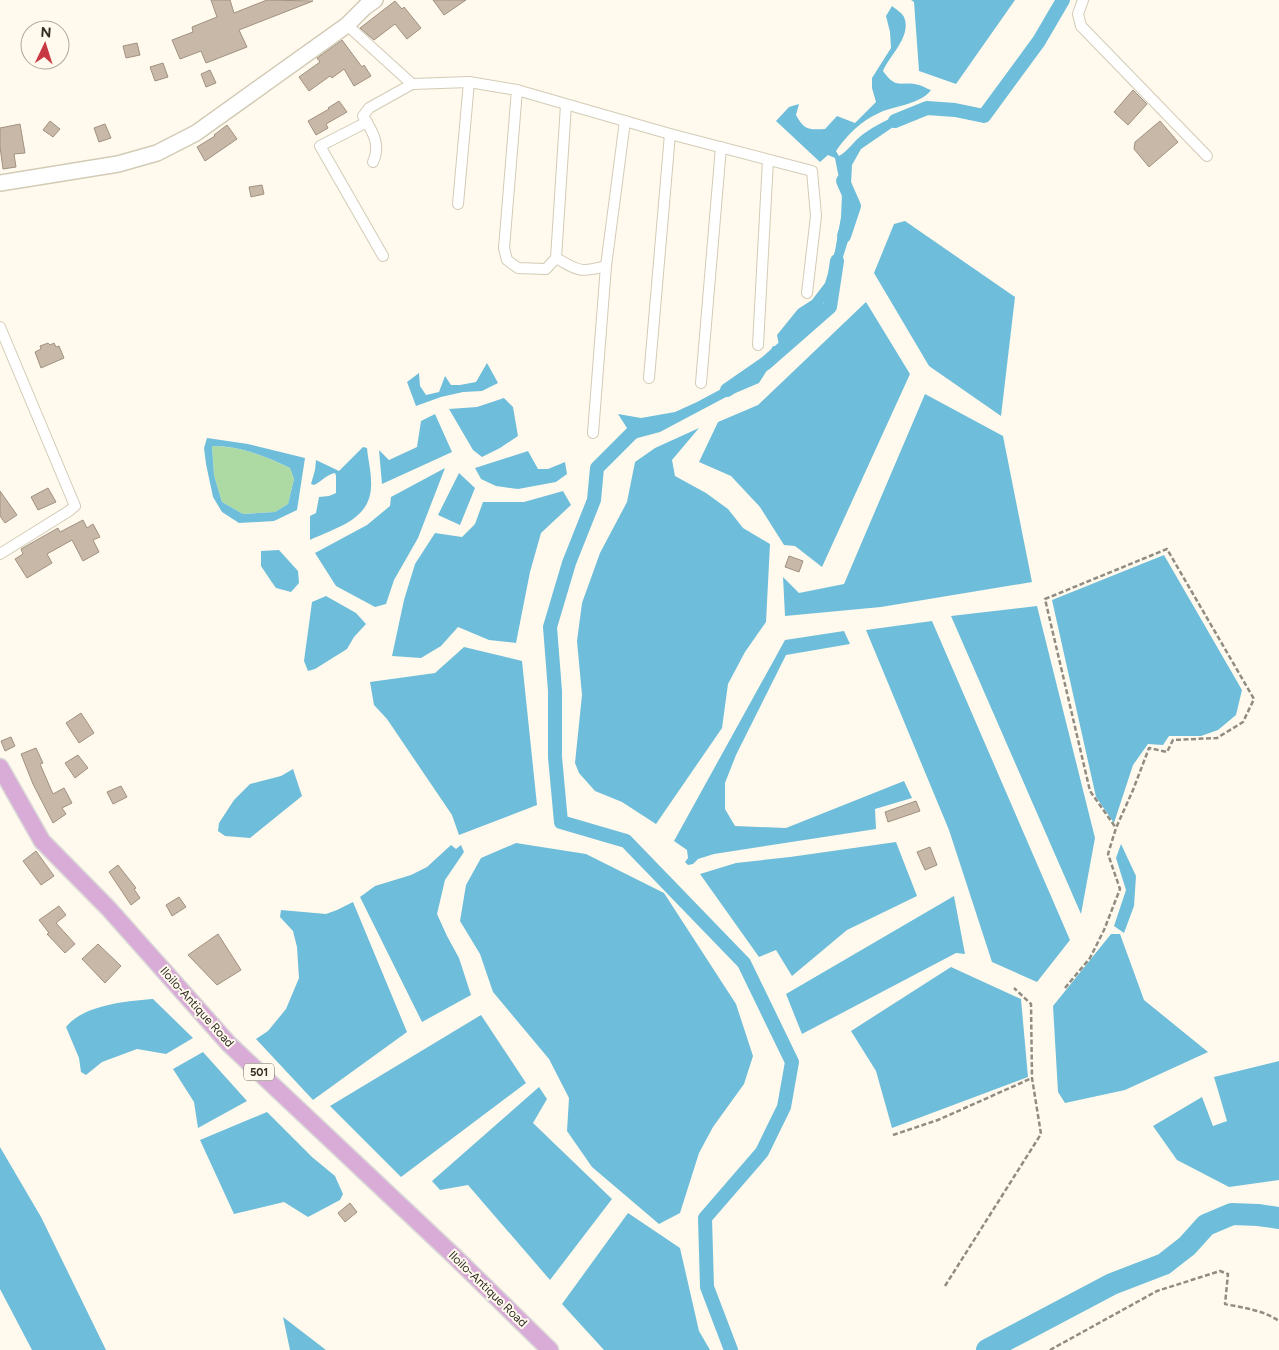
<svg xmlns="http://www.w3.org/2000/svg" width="1279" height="1350" font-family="Figtree,sans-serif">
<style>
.forest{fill:#addaa3}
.water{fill:#6ebdda;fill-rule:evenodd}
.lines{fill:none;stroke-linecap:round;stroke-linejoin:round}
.canal{stroke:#6ebdda;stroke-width:14}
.river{stroke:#6ebdda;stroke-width:22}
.building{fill:#c8b8a7;stroke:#a19181}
.minor-casing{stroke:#d2cbb6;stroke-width:12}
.secondary-casing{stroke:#d2cbb6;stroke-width:18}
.primary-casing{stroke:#dad9d8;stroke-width:19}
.path{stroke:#908c82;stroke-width:2.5;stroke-dasharray:5 2.5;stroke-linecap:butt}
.minor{stroke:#fff;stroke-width:10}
.secondary{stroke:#fff;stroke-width:15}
.primary{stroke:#d8acd6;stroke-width:16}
.labels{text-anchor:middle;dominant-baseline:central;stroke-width:4;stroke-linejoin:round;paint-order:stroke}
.shield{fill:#fffaed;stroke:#6e6a61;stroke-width:1}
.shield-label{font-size:11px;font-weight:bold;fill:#302d25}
.street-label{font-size:12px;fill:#302d25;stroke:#fffaed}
</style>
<rect width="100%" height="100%" fill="#fffaed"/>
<path class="forest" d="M212,446C244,447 262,455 290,468L294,479L288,504L275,512L243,514L222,502L214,475Z"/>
<g class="water">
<path d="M911,0H1015L956,84L919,71L914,2Z"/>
<path d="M892,6C896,9 902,13 904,17C912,36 890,55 883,71C897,91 901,80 919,85C923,86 927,89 931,90C920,105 895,105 879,113C861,121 847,135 836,151L839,156C848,151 854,141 862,135C875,125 891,118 905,112L910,114V119L899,123L861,149L852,165L848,241L839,270L822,306L809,319L779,345L777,335L798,309L812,300L825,283L835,251L841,217L842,194L835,158L828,155L820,162L776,121L789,107L799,104L796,115C804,130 809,130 825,129L837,116L855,123L876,102L872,88V78L891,48L890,32L886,16Z"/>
<path d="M905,221L1015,297L1001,416L929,366L874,273L894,224Z"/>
<path d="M866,302L910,374L822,567L795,546L784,545L760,507L731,476L699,462L718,422L758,405Z"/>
<path d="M773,346L781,348L759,383L726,397L660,432L634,439L618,414L641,418L675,412L697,402L725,387L755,374L763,364Z"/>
<path d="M487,363L498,383L482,391L463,392L441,397L416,406L407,382L419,373L420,386L426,395L439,392L445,376L451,385H460L476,382Z"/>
<path d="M925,394L1003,436L1032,582L881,607L785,616L783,577L799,593L844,584Z"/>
<path d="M504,398L513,407L518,436L500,448L482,457L473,450L449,409L477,407Z"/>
<path d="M435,414L452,452L382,484L379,450L389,460L417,447L421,421Z"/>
<path d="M699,428L672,460L675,476L706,493L728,509L743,528L770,544L766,622L745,652L728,684L722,728L656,824L622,802L595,791L579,773L575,763L582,695L577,641L582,603L600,553L627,502L635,462L655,448Z"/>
<path d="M207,438L248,444L305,458L297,510L274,521L239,523L222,512L213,497L206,464L204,448ZM212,446C241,446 265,456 290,468L294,479L288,504L275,512L243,514L222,502L214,475Z"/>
<path d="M363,447L367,448C368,460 372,474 371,487C370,520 335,528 310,540V516L316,513L319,497L329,496L336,493V476L335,473C327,474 321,482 314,485L311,484L315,470L316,460L339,471Z"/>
<path d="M528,451L538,469H548L565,462L567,474L556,482L518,489L496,486L481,479L475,468Z"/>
<path d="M445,468L418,538L394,580L386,604L375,607L336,586L315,553L367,525L390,506L391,497Z"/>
<path d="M459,473L475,488L460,525L438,515Z"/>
<path d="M563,491L571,505L541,533L530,572L516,643L489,640L458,627L441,646L421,658L392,656L404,600L415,564L435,533L462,537L475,524L483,502H524Z"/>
<path d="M279,550L298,571L299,583L291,592L276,588L271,581L261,566V551Z"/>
<path d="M1164,555L1242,690L1236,715L1218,730L1201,736H1169L1163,745L1148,744L1133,765L1114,823L1096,797L1052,600Z"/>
<path d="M326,596L356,613L366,624L354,637L347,649L315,669L308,671L304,661L312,602Z"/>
<path d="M1037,606L1095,838L1081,914L951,616Z"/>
<path d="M932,621L1070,940L1037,982L992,962L949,830L866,630Z"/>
<path d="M844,631L850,644L786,655L736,755L725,783V809L735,826L786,828L904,781L912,798L875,809L876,829L714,854L698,859L693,864L688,865L685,862L688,858L687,850L674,841L785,640Z"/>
<path d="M464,647L522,661L537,805L459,835L452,815L387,719L374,705L370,682L435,673Z"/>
<path d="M293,769L302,796L250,838L225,836L218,831L219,823L234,800L250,784L281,776Z"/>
<path d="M896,842L917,896L847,930L792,976L776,950L759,957L700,874L736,863L790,857Z"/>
<path d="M516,843L586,854L664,893L736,1004L753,1056L744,1084L713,1127L699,1153L680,1213L659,1224L592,1167L567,1131L569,1098L549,1059L493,992L480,954L460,921L466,885L481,858Z"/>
<path d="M1121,844L1136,876L1134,906L1124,933L1114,926L1126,890L1116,858Z"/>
<path d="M451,845L456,849L461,845L464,852L445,880L437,914L447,936L459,958L471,995L422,1022L360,897L375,886L411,875L427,867Z"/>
<path d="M954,896L965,954L956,953L802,1034L786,994Z"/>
<path d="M353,902L407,1032L313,1100L256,1039L268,1031L286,1009L299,978L297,947L293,931L280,917L281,910L326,914L337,910Z"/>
<path d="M1111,934H1120L1144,1000L1208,1052L1125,1090L1065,1103L1058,1092L1053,1006Z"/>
<path d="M951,967L1021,999L1028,1077L892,1128L876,1071L851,1031Z"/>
<path d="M153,999L193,1038L166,1054L137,1049L102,1062L86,1075L81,1072L79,1058L66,1027C83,1005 127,1001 153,999Z"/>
<path d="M481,1015L526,1083L401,1177L330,1106Z"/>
<path d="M203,1052L247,1101L198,1128L194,1102L173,1069Z"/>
<path d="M1279,1061V1180L1229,1187L1177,1160L1153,1126L1202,1097L1213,1126L1227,1121L1214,1077Z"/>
<path d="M539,1087L547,1099L533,1123L612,1199L550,1280L468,1185L440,1190L432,1181Z"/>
<path d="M267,1112L312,1157L335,1176L343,1194L340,1200L308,1217L284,1202L234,1214L200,1140Z"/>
<path d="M0,1147L41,1217L106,1350H32L0,1289Z"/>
<path d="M628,1213L680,1248L699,1331L710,1350H604L562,1304Z"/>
<path d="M283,1317L326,1350H290Z"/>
</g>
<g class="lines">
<g class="canal">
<path d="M895,121L927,108L955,110L984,116L1039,41L1063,0"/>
<path d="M843,181L854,206L844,236"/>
<path d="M727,390L766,363L830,307L837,261"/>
<path d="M644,425L639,426L597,468L594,500L569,563L550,627L555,691V757L561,822L626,841L744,963L792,1062L784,1107L762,1152L705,1218L707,1287L731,1350"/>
</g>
<path class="river" d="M987,1350L1112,1284L1164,1264L1187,1246L1206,1225L1232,1214L1258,1215L1279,1218"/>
</g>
<g class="building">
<path d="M211,0H230L234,13L267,0L313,1L239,30L247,47L206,63L201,51L180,59L172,40L193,32L192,27L217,17Z"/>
<path d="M433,0H466L444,15Z"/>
<path d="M395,1L402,9L404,7L421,28L407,39L395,24L374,40L360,28Z"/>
<path d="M342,40L362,67L364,65L371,76L354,86L344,69L332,78L330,76L309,91L299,77L320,62L317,58Z"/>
<path d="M137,43L140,55L126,58L123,46Z"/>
<path d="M163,63L168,77L155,81L150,67Z"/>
<path d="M210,70L216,83L206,87L201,74Z"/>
<path d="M1133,90L1147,104L1128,125L1114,112Z"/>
<path d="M339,101L347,112L326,124L328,128L316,135L308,121L329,109L328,108Z"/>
<path d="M50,121L60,129L53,137L43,130Z"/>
<path d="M1160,121L1178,142L1149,167L1134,149L1135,142Z"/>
<path d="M20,124L25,153L14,154L16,167L3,169L0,147V128Z"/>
<path d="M105,124L111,138L99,142L94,128Z"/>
<path d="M227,125L237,139L205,161L197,147L215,136L214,135Z"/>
<path d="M262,185L264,194L251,197L249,187Z"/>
<path d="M48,343L50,345L54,343L56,347L59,346L64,358L41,368L35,352L41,349L40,346Z"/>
<path d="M48,488L56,502L38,510L31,497Z"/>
<path d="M0,491L17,515L5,523L0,516Z"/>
<path d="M83,520L87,528L93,524L100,537L93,540L99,552L83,561L72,540L47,554L52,563L27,578L15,559L23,554L21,549L58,528L60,532Z"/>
<path d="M789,556L803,561L799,572L785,567Z"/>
<path d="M81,713L94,733L79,743L66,723Z"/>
<path d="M11,737L15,746L5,751L1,741Z"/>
<path d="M36,748L43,763L40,764L53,794L64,788L72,803L62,808L66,814L53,823L33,784L21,754Z"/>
<path d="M78,755L88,768L75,778L65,763Z"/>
<path d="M121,786L127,797L113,804L107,792Z"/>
<path d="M916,801L920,811L888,822L885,812Z"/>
<path d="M930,847L937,865L925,870L917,852Z"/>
<path d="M36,851L54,876L41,885L23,861Z"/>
<path d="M118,865L136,888L134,889L140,898L131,905L109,872Z"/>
<path d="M179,897L186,907L172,916L166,905Z"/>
<path d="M59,906L66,915L56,923L75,944L65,953L47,934L49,933L39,920Z"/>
<path d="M218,934L241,970L217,985L188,955Z"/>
<path d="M98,944L121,966L105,983L82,959Z"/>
<path d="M350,1203L357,1212L345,1222L338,1213Z"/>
</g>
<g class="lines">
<g class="minor-casing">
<g id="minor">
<path d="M1083,0L1078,14L1081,26L1207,156"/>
<path d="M347,25L412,84L369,108L363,116C373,132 381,145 373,162"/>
<path d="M412,84L469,82L517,90L670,134L812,171L816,216L807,293"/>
<path d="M517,90L504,248L507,260L518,268L546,269L556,258L566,105"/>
<path d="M367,122L320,146L383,256"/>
<path d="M458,204L469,82"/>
<path d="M556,258C578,271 581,273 606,266"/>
<path d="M0,327L75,506L69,511L0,554"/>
<path d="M758,345L768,160"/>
<path d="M649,378L670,134"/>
<path d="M701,383L721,147"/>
<path d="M593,433L606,266L625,121"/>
</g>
</g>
<g class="secondary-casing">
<path id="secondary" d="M0,183L118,164L157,153L196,133L347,25L365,7L375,0"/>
</g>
<g class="primary-casing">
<path id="primary" d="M0,767L42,841L109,909L229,1044L453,1255L550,1350"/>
</g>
<g class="path">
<path d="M1065,988L1090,958L1104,930L1120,889L1108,854L1116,828L1133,790L1149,748L1167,752L1173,740L1217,738L1243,722L1254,699L1167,549L1045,599L1090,791L1116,828"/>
<path d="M893,1135L938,1120L1032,1078"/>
<path d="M945,1286L1041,1134L1032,1078L1031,1004L1014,988"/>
<path d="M1050,1350L1157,1291L1220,1271L1228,1274L1225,1304C1244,1308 1263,1310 1279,1321"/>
</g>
<use href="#minor" class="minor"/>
<use href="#secondary" class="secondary"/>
<use href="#primary" class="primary"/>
</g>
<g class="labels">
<rect class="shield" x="244" y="1063.5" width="30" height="17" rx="4"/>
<g class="shield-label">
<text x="259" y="1072">501</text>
</g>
<g class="street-label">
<text transform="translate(197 1007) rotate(48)">Iloilo-Antique Road</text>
<text transform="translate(488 1289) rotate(44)">Iloilo-Antique Road</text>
</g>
</g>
<g transform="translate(45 45) rotate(4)"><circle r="24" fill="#fffaed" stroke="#aca89d"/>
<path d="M0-4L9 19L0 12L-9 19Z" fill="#c83842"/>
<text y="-8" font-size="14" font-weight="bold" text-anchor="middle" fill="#302d25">N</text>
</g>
</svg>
